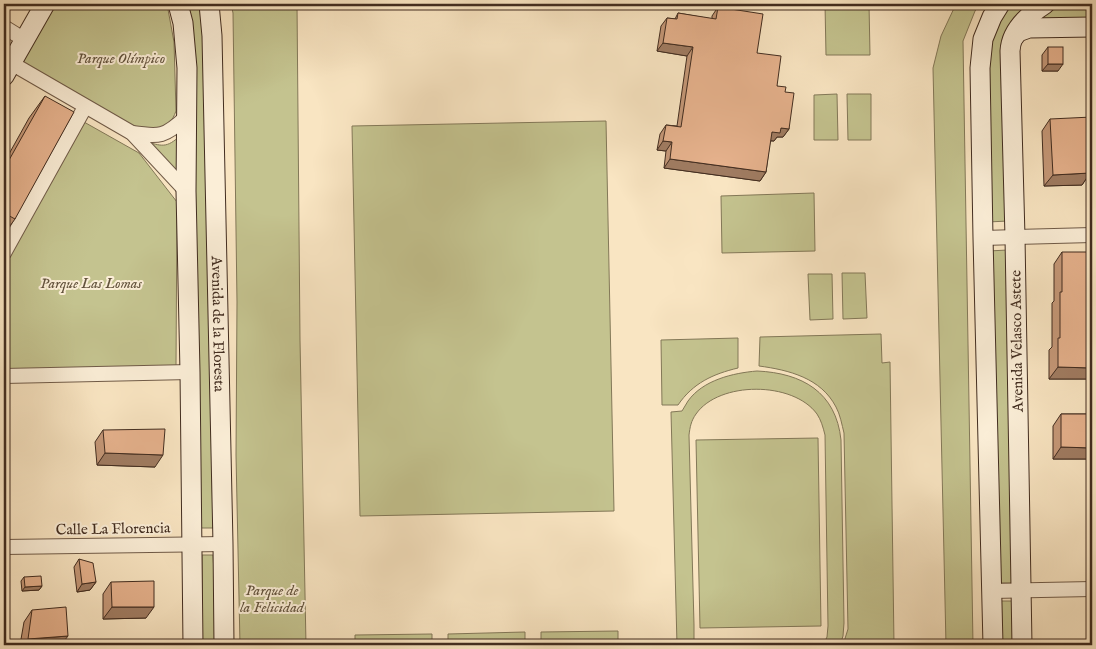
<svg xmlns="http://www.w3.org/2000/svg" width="1096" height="649" font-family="'IM FELL English',serif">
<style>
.green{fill:#c4c38f;stroke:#837858}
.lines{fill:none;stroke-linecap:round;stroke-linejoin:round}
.street-casing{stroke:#705b48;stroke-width:16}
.secondary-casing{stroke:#422d20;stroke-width:21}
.street{stroke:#fbeed7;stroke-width:14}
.secondary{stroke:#fbeed7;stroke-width:19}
.wall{fill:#c59878;stroke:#422d20}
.shaded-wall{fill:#a07c62;stroke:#422d20}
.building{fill:#e5b18c;stroke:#422d20}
.labels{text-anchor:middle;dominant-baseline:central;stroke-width:4;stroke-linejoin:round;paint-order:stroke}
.park-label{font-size:15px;font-style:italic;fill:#62523c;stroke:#fbeed7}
.street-label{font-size:15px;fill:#422d20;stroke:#fbeed7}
</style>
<rect width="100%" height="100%" fill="#f9e5c2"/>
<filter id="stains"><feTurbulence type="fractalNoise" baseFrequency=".004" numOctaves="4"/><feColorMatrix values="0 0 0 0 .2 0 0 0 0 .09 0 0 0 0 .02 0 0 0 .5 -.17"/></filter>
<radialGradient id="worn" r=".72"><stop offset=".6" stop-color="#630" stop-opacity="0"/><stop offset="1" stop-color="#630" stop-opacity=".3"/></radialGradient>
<g class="green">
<path d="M53,4H167L174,42L176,111C169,131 155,131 136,129L20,60Z"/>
<path d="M187,4H202L204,11L213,528H197Z"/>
<path d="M231,4H297L300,340L306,645H240L236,455L237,302L233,13Z"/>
<path d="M825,4H869L870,55H826Z"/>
<path d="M956,4H980L975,11L963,41L973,645H946L933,68L941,36Z"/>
<path d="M1011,4H1035L1019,18L1008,221L988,222L987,68L992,35L1006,10Z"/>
<path d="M1058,4H1092V21L1031,22L1045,10Z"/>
<path d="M837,94L838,140H814V95Z"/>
<path d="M847,94H871V140H848Z"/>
<path d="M606,121L614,511L360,516L352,126Z"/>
<path d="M84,122L139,153L177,202L176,366L8,371L6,354L4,349V265Z"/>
<path d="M181,135L180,177L144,141C162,146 166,149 181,135Z"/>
<path d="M814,193L815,251L722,253L721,196Z"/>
<path d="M1008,250L1014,583H995L988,251Z"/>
<path d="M842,273H865L867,318L843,319Z"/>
<path d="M808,274H832L833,319L810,320Z"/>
<path d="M881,334L882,363L890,362L894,645H843L848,629L844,433C842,425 840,414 836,407C821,378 789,370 759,366L760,337Z"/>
<path d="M738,338V368C713,374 693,383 678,405H662L661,340Z"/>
<path d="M757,371C802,373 836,392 841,440L844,623L843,636L840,645H823L827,637L828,626L825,435C823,427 821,420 817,414C793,381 719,381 696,414C691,421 690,427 689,435L694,625V641L696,645H677L671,412L682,411C684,408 686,404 688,401C703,380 733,373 757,371Z"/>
<path d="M818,438L821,626L700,628L696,440Z"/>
<path d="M202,555H213L218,645H202Z"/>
<path d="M1001,601H1013L1014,645H1002Z"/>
<path d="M618,631V645H541V632Z"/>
<path d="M525,632V645H448V634Z"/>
<path d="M432,634V645H355V635Z"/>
</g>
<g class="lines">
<g class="street-casing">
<g id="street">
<path d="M4,27L25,40"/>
<path d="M11,63L132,133L186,191"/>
<path d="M132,133C160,137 165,137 186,117"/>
<path d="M983,238L1092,235"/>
<path d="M4,253L85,107"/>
<path d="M4,376L190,372"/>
<path d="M4,547L223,544"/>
<path d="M991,591L1092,589"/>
</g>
</g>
<g class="secondary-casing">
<g id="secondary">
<path d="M178,4L183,23L187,68L186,191L190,372L193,645"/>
<path id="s1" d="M209,4L212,36L223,544L224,645"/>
<path d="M1014,37L1018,32L1029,28L1092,27"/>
<path d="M4,76L45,4"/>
<path d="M993,645L983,238L980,68L983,39L992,17L1000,4"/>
<path d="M1022,645L1015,237L1010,51C1011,31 1028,15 1045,4"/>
</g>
</g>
<use href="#street" class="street"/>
<use href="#secondary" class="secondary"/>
</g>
<g class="wall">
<path d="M718,7L757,53L777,86L785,92L789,129L783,137H777L774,141H770L766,172L760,181L664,168L666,151L657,150L660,134L666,125L677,126L687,56L657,51L661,26L667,18L675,19L678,13L712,19V16Z"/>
<path d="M1048,47L1058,71H1042V55Z"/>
<path d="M1092,54V102L1090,58Z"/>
<path d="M45,96L15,219L4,234V163L29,118Z"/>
<path d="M1050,119L1089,147L1090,173L1082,185L1044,186L1042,131Z"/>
<path d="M1062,252L1092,379H1049V350L1052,347V303L1054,301V264Z"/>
<path d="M1061,414H1092V455L1089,459H1053V426Z"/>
<path d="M103,430L155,467L97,465L95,442Z"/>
<path d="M79,559L96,582L90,590L77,592L74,567Z"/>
<path d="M24,577L42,586L39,590L22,591L21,581Z"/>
<path d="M111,582L146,618L103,619V594Z"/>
<path d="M32,610L61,645H20L24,622Z"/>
</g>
<g class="shaded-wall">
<path d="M663,43L693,47L687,56L657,51Z"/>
<path d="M1048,64H1063L1058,71H1042Z"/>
<path d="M781,128L789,129L783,137H777L774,141L766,140L772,132Z"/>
<path d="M663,141L672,142L666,151L657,150Z"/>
<path d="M670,159L766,172L760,181L664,168Z"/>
<path d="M1090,173L1082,185L1044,186L1053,175Z"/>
<path d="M1058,367L1092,368V379H1049Z"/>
<path d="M1061,447L1092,448V455L1089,459H1053Z"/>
<path d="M105,453L163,455L155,467L97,465Z"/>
<path d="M96,582L90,590L77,592L82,584Z"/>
<path d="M42,586L39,590L22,591L25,587Z"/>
<path d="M112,607H154L146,618L103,619Z"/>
<path d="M68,636L61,645H23L28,639Z"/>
</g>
<g class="building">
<path d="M718,7L763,14L757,53L781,56L777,86L786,87L785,92L794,93L789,129L781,128L780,133L772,132L766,172L670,159L672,142L663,141L666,125L681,127L693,47L663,43L667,18L677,19L678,13L716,19Z"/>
<rect x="1048" y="47" width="15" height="17"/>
<path d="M45,96L74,112L15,219L4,213V169Z"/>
<path d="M1092,117V142H1089L1090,173L1053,175L1050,119Z"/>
<path d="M1062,252H1092V368L1058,367V338H1060V292H1062Z"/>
<path d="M1061,414H1092V448L1061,447Z"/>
<path d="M165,429L163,455L105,453L103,430Z"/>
<path d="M79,559L93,563L96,582L82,584Z"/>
<path d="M41,576L42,586L25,587L24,577Z"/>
<path d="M154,581V607H112L111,582Z"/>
<path d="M66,607L68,636L28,639L32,610Z"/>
</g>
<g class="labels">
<g class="park-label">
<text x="121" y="58">Parque Olímpico</text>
<text x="91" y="283">Parque Las Lomas</text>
<text x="272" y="590">Parque de<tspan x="272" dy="17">la Felicidad</tspan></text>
</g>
<g class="street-label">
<text stroke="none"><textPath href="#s1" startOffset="320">Avenida de la Floresta</textPath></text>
<text transform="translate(1017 341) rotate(-91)">Avenida Velasco Astete</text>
<text transform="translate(113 529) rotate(-1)">Calle La Florencia</text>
</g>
</g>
<rect width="1096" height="649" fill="none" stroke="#f9e5c2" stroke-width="20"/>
<rect x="5" y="5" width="1086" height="639" fill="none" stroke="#422d20" stroke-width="2.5"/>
<rect x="10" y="10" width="1076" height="629" fill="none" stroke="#422d20"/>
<rect width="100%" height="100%" filter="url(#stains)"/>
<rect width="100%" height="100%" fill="url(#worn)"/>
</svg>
